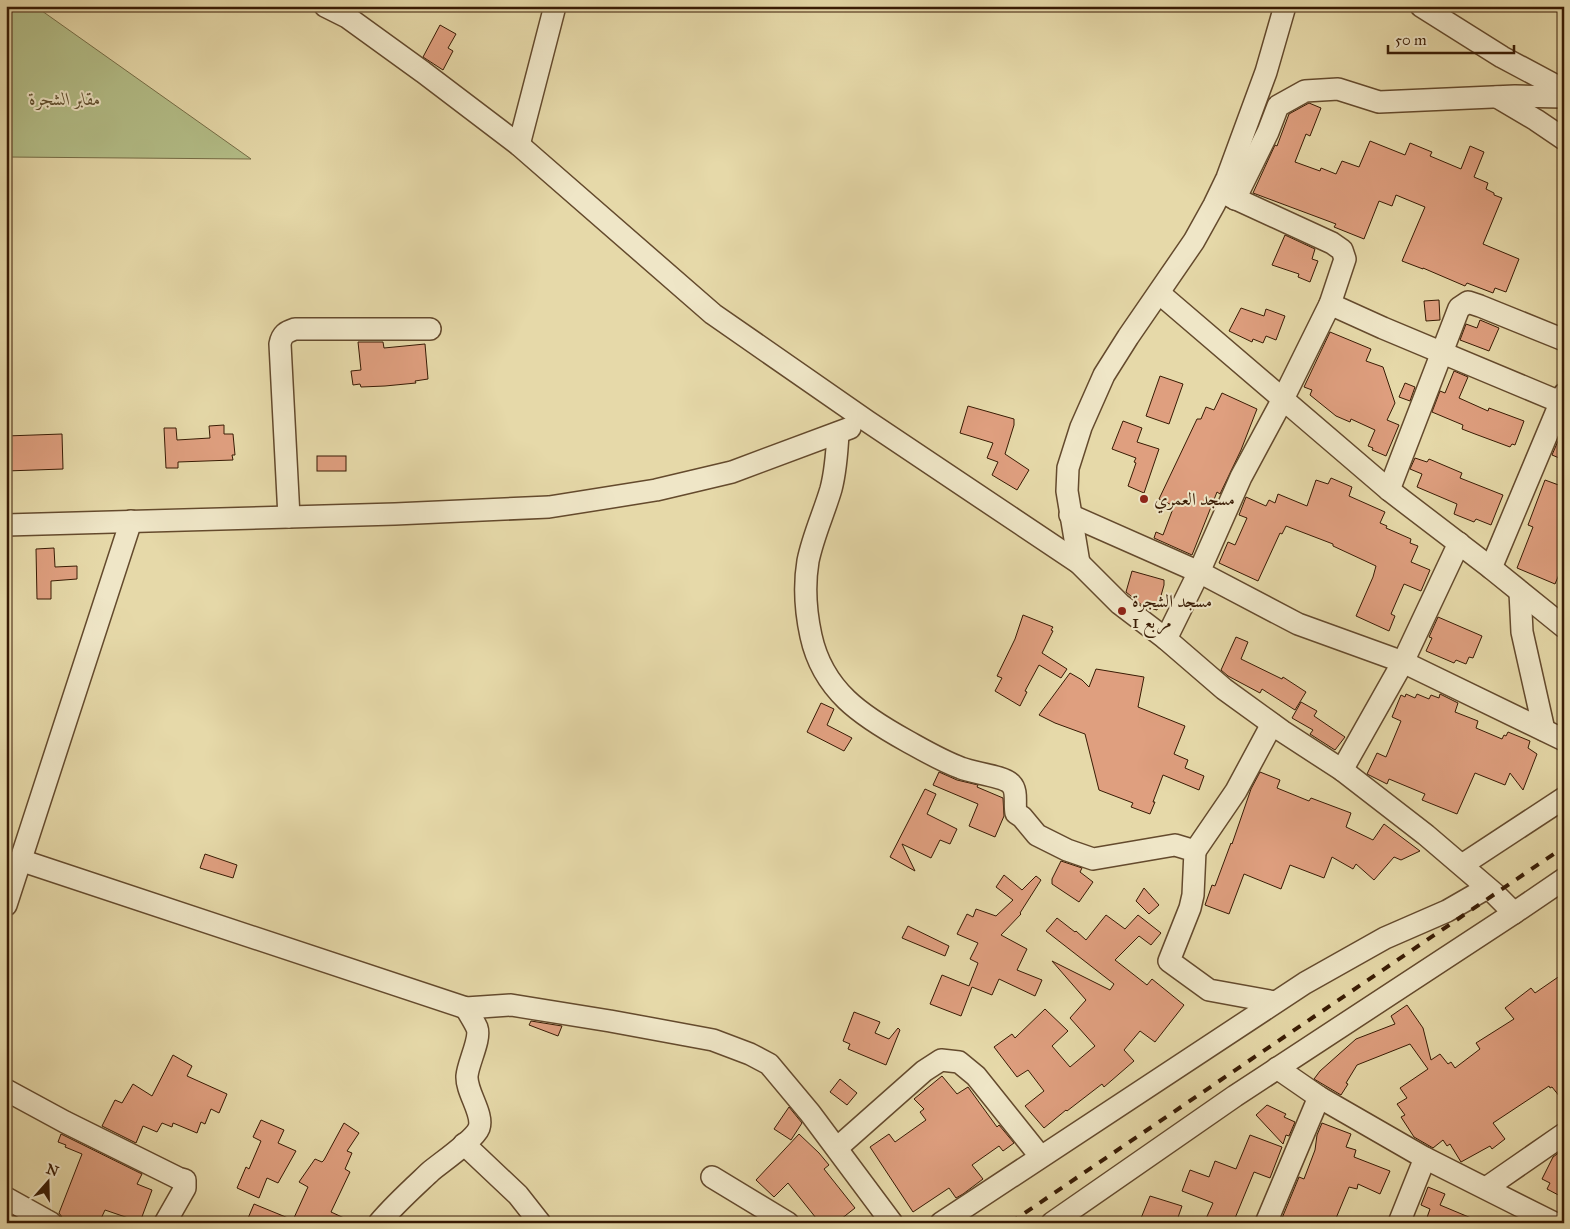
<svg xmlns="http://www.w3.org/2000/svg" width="1570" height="1229" font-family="'IM FELL Great Primer',Amiri,serif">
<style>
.green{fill:#b4bf89;stroke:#766d46}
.building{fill:#df9f7f;stroke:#381b04}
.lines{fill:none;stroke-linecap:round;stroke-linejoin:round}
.minor-casing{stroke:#644a2d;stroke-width:24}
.minor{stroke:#efe6c7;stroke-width:21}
.rail{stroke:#381b04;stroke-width:4;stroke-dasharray:9 9;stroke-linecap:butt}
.poi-dot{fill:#8f2418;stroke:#efe6c7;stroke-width:2}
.labels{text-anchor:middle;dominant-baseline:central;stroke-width:4;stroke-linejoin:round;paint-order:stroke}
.park-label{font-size:18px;font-style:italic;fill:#5d4c2c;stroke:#efe6c7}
.poi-label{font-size:18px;fill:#381b04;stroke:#efe6c7;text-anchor:start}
</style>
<rect width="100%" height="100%" fill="#e6d9a9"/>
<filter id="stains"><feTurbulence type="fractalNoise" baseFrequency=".004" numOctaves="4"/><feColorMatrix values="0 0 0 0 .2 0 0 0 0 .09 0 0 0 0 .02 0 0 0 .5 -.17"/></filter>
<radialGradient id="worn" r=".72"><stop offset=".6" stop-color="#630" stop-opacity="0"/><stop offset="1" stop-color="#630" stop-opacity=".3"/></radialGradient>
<path class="green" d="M6,6H35L251,159L6,157Z"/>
<g class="building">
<path d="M440,25L456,34L448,48L453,51L443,70L423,57Z"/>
<path d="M1309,103L1321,108L1310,136L1306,134L1295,162L1320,171L1321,168L1336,174L1342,161L1359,167L1370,141L1405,155L1410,143L1432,152L1430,156L1461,169L1470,146L1484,152L1474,177L1488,183L1486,189L1494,193V195L1502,198L1483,244L1519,259L1506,292L1495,288L1493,293L1467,283L1465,286L1423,268V269L1402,261L1425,207L1396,195L1392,206L1379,201L1364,239L1334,227L1336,224L1253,193L1275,145L1277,146L1289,114Z"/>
<path d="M1285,235L1315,249L1312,259L1318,261L1310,282L1298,277L1299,274L1272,265Z"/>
<path d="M1439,300L1440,320L1426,321L1424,301Z"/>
<path d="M1241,308L1264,316L1266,309L1285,316L1276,340L1266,336L1263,343L1253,339L1252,342L1229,331Z"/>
<path d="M1480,320L1499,328L1489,351L1460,340L1466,324L1477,328Z"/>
<path d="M1330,332L1371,349L1366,361L1383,367L1395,403L1387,420L1399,425L1386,456L1372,450L1373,448L1368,446L1375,430L1351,419L1350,422L1336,416L1310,395L1312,390L1304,387Z"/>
<path d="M358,342H383L384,348L425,344L428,379L415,381L416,383L385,386L361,387L360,384L353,385L351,371L361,370Z"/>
<path d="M1454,371L1468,377L1459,398L1488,411L1489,408L1524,421L1515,445L1512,444L1510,447L1475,434L1462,429L1463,425L1432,412L1440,391L1445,393Z"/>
<path d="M1160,376L1183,384L1169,424L1146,416Z"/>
<path d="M1405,383L1415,387L1410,401L1399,397Z"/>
<path d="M1222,393L1257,409L1241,450L1220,494L1217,492L1192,555L1154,538L1156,532L1163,535L1174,506L1159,499L1197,419H1201L1206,407L1214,410Z"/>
<path d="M968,406L1014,419V425L1005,454L1029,470L1017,490L992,475L998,462L987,458L993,443L960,433Z"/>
<path d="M1123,421L1142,428L1137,442L1159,449L1144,493L1128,486L1136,463L1134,462L1136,458L1112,449Z"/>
<path d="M224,425V434H233L235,455H232L233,460L178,462V468H166L164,428H176L177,440L210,438L209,426Z"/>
<path d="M1564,427V460L1552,455Z"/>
<path d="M62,434L63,469L6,471V436Z"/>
<rect x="317" y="456" width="29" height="15"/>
<path d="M1415,458L1427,462L1429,459L1462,473L1460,478L1503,495L1491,525L1476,519L1474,522L1454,514L1457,504L1417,487L1422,474L1410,469Z"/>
<path d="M1331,478L1352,487L1349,496L1385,512L1380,523L1387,526L1386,528L1411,539L1410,543L1418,546L1411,562L1430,570L1421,591L1404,584L1391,614L1395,616L1389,631L1356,616L1373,577L1376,566L1333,546V544L1286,526L1282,534L1280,533L1258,581L1219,563L1228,542L1235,545L1247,518L1239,515L1246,497L1266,506L1269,500L1275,503L1278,494L1307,506L1316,480L1328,484Z"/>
<path d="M1545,480L1564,487V563L1555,584L1517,568L1533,527L1528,525Z"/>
<path d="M54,548L55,567L77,566V579L51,581V599H37L36,549Z"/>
<path d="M1132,571L1164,580V585L1157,610L1143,606L1126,592Z"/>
<path d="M1023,615L1053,627L1051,630L1053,631L1042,653L1067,669L1061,678L1039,665L1025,691L1027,692L1020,706L995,691L1002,678L997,676L1015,639Z"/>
<path d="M1438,617L1482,636L1473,658L1469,657L1466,664L1456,660L1454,663L1426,651L1432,638L1429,637Z"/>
<path d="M1236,637L1248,642L1241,659L1282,679L1283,677L1306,692L1295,710L1262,689L1260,693L1228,676L1221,670Z"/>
<path d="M1096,669L1144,677L1138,707L1185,726L1174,754L1188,760L1185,768L1204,776L1199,790L1163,775L1153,802H1155L1150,814L1131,807L1133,803L1099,790L1085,734L1055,723L1039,715L1070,673L1082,680L1089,687Z"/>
<path d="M1406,694L1415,698L1417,694L1429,699L1431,695L1439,698L1440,694L1458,703L1455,712L1478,721L1476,728L1502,739L1504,735L1506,736L1508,732L1530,741L1528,748L1537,754L1523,790L1510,773L1505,785L1475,773L1457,814L1422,800L1425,794L1389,779L1387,784L1367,774L1377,753L1386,757L1401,721L1392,717L1401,695L1405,697Z"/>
<path d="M1301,702L1317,711L1314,716L1345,737L1335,750L1310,734L1313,730L1292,718Z"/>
<path d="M821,703L834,709L827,725L852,738L844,751L807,732Z"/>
<path d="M939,772L957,780L978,785L977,787L1003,798L1004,816L995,837L969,826L978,804L933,785Z"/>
<path d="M1260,772L1280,780L1277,788L1309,801L1311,798L1351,813L1346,827L1373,840L1384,824L1420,851L1401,860L1394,857L1374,880L1356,864L1353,869L1332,857L1324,878L1290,865L1281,889L1244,874L1229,914L1205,905L1212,885L1215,886L1231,843L1232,844L1251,789Z"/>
<path d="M925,789L936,794L927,814L957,829L950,844L940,840L931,858L902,844L915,871L890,857Z"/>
<path d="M205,854L237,865L233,878L200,868Z"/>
<path d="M1061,861L1082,868L1080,872L1093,882L1079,902L1052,884V879Z"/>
<path d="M1004,875L1022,890L1036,876L1041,880L1020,913L1021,914L1001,935L1027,949L1017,970L1042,980L1035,996L999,979L992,995L972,987L961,1016L930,1004L942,975L969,986L978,963L970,959L978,943L957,934L967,914L973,917L976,909L996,916L1013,900L996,887Z"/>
<path d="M1144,888L1159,905L1149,914L1136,901Z"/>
<path d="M1106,915L1125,929L1138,915L1161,933L1151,945L1139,936L1115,960L1147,985L1152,979L1184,1005L1155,1042L1140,1031L1124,1050L1134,1061L1104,1087L1102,1084L1067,1111L1066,1110L1044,1128L1025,1106L1044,1091L1028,1070L1017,1077L994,1047L1012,1034L1015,1038L1045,1009L1068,1031L1052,1046L1070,1067L1095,1046L1070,1018L1086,1000L1052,961L1110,990L1114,984L1046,931L1057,918L1075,932L1076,931L1086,940Z"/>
<path d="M908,926L949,946L945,956L902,938Z"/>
<path d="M1564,973V1102L1552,1087L1550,1088L1549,1086L1493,1123L1505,1139L1492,1149L1490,1146L1461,1162L1450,1144L1447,1146L1443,1140L1433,1148L1414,1137L1401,1117L1405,1115L1397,1104L1407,1098L1400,1088L1428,1069L1410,1044L1357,1065L1346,1083L1348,1084L1341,1095L1314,1079L1320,1071L1356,1039L1395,1024L1391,1016L1407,1005L1423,1028L1431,1060L1440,1054L1448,1064L1451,1062L1455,1068L1480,1049L1476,1043L1514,1019L1505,1008L1531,988L1535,993Z"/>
<path d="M854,1012L880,1022L875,1033L889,1039L898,1028L900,1030L886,1065L848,1049L850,1044L843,1041Z"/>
<path d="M531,1021L562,1026L558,1036L529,1025Z"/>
<path d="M173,1055L192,1066L187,1076L227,1094L219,1113L211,1109L205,1124L201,1122L197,1133L173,1123L172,1127L162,1123L157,1132L143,1126L136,1143L102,1126L115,1100L122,1103L133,1084L152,1096Z"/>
<path d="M942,1076L957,1094L968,1087L997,1127L999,1125L1014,1143L1003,1151L999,1146L972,1165L983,1179L963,1194L956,1198L949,1188L913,1212L870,1147L889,1134L895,1142L926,1120L920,1112L924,1109L914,1099Z"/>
<path d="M840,1079L857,1093L847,1105L830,1092Z"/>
<path d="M1267,1105L1286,1114L1284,1117L1295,1122L1289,1136L1286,1135L1283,1144L1256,1115Z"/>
<path d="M789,1107L802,1123L791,1140L774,1129Z"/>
<path d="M261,1120L284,1130L278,1143L296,1151L278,1183L267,1178L259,1198L237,1188L246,1167L249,1169L261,1141L253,1137Z"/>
<path d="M344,1123L359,1133L347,1151L352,1153L345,1169L350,1172L331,1212L355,1223H246L254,1204L293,1220L308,1187L299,1182L315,1159L322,1162L324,1160Z"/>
<path d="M1322,1123L1351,1134L1346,1147L1356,1150L1354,1157L1390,1171L1380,1194L1358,1184L1357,1189L1349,1187L1334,1223H1280L1299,1177L1304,1179L1315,1150L1317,1135Z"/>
<path d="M61,1134L142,1174L137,1184L152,1190L140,1222L105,1210L99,1223H63L62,1217L59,1213L82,1154L65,1147L66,1145L58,1142Z"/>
<path d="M799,1134L819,1153L829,1165L824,1169L855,1208L836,1223H820L788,1183L774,1197L756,1180Z"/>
<path d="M1250,1135L1282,1147L1270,1178L1254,1172L1233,1223H1204L1213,1203L1182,1191L1190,1170L1209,1177L1215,1161L1236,1169Z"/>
<path d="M1564,1149V1198L1547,1189L1550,1183L1542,1179L1553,1157Z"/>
<path d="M1428,1187L1445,1194L1440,1205L1483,1223H1425L1430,1209L1421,1205Z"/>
<path d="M1150,1196L1182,1206L1176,1223H1139Z"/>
</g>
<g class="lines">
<g class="minor-casing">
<g id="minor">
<path d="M325,6L347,17L423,72L519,145L713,314L867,421L1079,563L1120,604L1166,639L1224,689L1282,731L1342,770L1426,835L1495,894L1514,913"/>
<path d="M1421,6L1502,57L1564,90"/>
<path d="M1497,97L1536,120L1564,139"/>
<path d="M519,145L555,6"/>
<path d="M1235,199L1268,132L1278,106L1305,91L1338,89L1379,102L1515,96L1564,97"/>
<path d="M1159,293L1389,490L1491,568L1564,627"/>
<path d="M1330,304L1383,328L1560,402"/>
<path d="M838,433C837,452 836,470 831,489C824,513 813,536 808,561C804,585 806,613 811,636C823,691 862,716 907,741C925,751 942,761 961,768C973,773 1004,776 1011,784C1018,791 1014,804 1016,813L1022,817L1037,835L1067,850L1093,859L1175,845L1195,851L1193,895L1190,908L1169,961L1209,990L1275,1002"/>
<path d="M1389,490L1459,308L1468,302L1480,306L1564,340"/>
<path d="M1070,515L1199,572L1298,624L1403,662L1564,740"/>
<path d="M289,517L280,344C282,334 286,332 295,329H430"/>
<path d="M6,525L395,514L549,507L656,490L732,472L850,428"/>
<path d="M1079,563L1067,491L1068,468L1081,427L1104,375L1128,337L1194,241L1214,205L1227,178L1266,72L1285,6"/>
<path d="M1491,568L1564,394"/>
<path d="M1520,592L1522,632L1544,730"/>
<path d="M1166,639L1199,572L1241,477L1283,399L1330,304L1345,259L1342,250L1332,243L1221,192"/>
<path d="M1342,770L1403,662L1459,543"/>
<path d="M1195,851L1236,791L1272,724"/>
<path d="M20,860L466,1008L511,1005L610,1021L713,1040L750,1054L769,1064L810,1113L892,1223"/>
<path d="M1462,865L1564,798"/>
<path d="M6,905L131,521"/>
<path d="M1277,1068L1319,1097L1425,1158L1554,1223"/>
<path d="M6,1090L65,1122L178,1178L185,1180V1188L165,1223"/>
<path d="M464,1144L518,1195L540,1223"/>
<path d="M837,1148L924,1071L941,1060L959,1062L976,1076L1040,1156"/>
<path d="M712,1177L788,1223"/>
<path d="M1486,1188L1564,1134"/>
<path d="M6,1198L51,1223"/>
<path d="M379,1223C395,1204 413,1188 431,1171C442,1162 475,1139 479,1128C484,1114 466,1092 467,1076C468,1063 481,1039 477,1028C474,1021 469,1014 466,1008"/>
<path d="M941,1223L1305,983L1385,938L1447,911L1487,888"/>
<path d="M1052,1223L1235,1096L1514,913L1564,879"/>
<path d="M1266,1223L1319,1097"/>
<path d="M1399,1223L1425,1158"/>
</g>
</g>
<use href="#minor" class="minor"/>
<path class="rail" d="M1010,1223L1564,847"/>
</g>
<g class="poi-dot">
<circle cx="1144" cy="499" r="5"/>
<circle cx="1122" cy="611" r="5"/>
</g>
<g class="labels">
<g class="park-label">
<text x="65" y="99">مقابر الشجرة</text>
</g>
<g class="poi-label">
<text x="1154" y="499">مسجد العمري</text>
<text x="1132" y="601">مسجد الشجرة<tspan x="1132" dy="21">مربع 1</tspan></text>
</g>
</g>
<rect width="1570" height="1229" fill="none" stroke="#e6d9a9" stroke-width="25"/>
<rect x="8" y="8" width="1555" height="1214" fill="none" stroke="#381b04" stroke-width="2.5"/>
<rect x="12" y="12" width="1545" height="1204" fill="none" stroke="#381b04"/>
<g transform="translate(48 1182) rotate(20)" stroke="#efe6c7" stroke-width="4" paint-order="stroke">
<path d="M0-4L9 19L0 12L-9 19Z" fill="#381b04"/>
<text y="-8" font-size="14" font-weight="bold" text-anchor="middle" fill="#381b04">N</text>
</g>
<path d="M1388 45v8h126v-8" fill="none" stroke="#381b04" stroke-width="2.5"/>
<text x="1395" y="45" font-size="15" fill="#381b04" stroke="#efe6c7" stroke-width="4" paint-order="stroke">50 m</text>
<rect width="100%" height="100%" filter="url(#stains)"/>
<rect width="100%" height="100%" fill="url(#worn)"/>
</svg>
